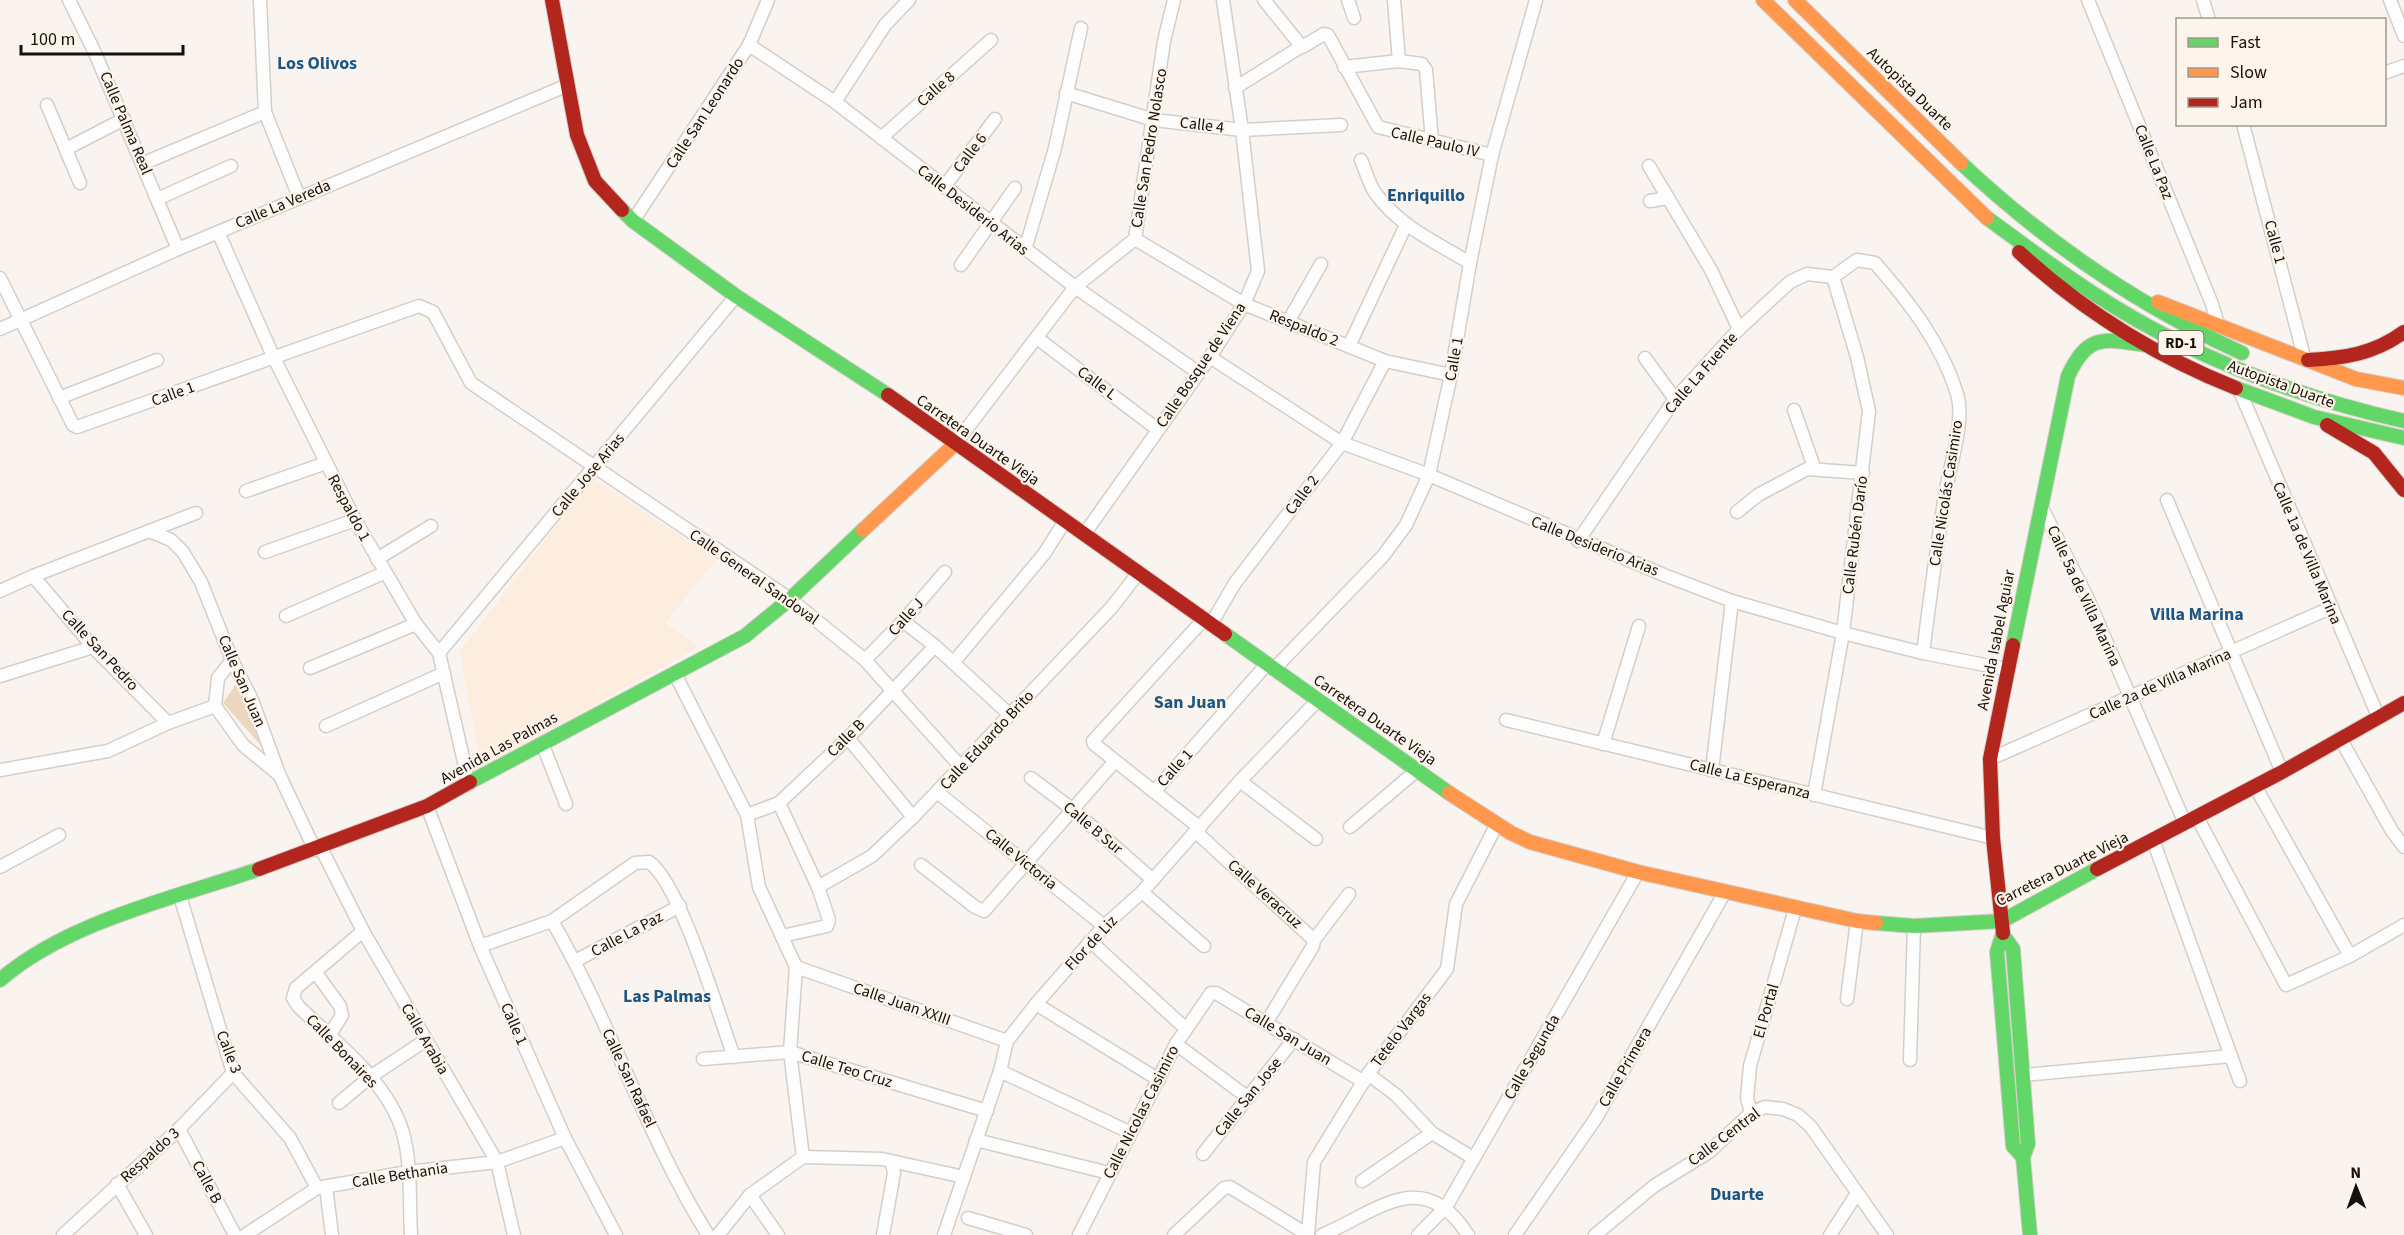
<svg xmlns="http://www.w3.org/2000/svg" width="2404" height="1235" font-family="'Source Sans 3',sans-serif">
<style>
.built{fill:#fcedde}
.green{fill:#edd6bf}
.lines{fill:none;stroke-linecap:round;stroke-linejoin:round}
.street-casing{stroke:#d5cec8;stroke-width:15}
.fast-casing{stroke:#d5cec8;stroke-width:16}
.slow-casing{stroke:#d5cec8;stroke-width:16}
.jam-casing{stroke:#d5cec8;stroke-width:16}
.street{stroke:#fefdfd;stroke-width:12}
.fast{stroke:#63d668;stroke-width:14}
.slow{stroke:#ff974d;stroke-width:14}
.jam{stroke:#b3261e;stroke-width:14}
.labels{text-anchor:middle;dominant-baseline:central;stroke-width:4.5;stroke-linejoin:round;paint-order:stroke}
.shield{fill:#fdf4eb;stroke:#5d544c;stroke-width:1.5}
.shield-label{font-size:15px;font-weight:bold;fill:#181008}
.street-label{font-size:16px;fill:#181008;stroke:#fdf4eb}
.neighbourhood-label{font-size:18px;font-weight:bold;fill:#1a5787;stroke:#fdf4eb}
</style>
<rect width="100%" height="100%" fill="#f9f4ef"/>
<path class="built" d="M592,478L716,559L665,623L699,647L481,767L460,652Z"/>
<path class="green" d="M239,680L264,749L223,703Z"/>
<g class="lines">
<g class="street-casing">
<g id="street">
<path d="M69,0L95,53L178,249"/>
<path d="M260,0L265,112L299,197"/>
<path d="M1264,0L1302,47L1324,34L1328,35L1378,127L1492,155"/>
<path d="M1348,0L1354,18"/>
<path d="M1394,0L1399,61"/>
<path d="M2088,0L2212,304L2218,325"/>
<path d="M2203,0L2209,20"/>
<path d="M2390,0L2404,36"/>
<path d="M749,45L835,102L1075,287L1199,373"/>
<path d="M1344,67L1399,61L1422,64L1426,70L1432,141"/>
<path d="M2384,73L2404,66"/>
<path d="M1235,88L1302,46"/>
<path d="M1066,93L1154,120L1242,130L1341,125"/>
<path d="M835,102L885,25L909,0"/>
<path d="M47,105L80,183"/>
<path d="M2243,124L2305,360"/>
<path d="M881,138L991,40"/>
<path d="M66,149L124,119"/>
<path d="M1361,160C1366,171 1369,185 1376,194C1399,226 1437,243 1470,263"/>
<path d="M144,163L265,112"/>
<path d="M1649,166L1711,270L1739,329"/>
<path d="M944,187L995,119"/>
<path d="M157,199L231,166"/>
<path d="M1650,201L1667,198"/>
<path d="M633,221L749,45L768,0"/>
<path d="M218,232L273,356L355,520L416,624L439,653L469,784"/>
<path d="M1135,239L1244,304L1385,361L1451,375"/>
<path d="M1025,250L1055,148L1081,28"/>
<path d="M961,265L1015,188"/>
<path d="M1833,277L1857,260L1875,263C1909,302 1942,344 1957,394C1965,419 1951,463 1946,489C1937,544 1930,598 1923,653"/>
<path d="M0,278L73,425L77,427L419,306L433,312L471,383L790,599L865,660L961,767"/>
<path d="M1288,322L1321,264"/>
<path d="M0,329L178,249L568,85"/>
<path d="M1037,338L1157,429"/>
<path d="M1349,346L1406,225"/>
<path d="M1210,357L1342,443L1429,475L1664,575L1732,601L1843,633L1923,653L2006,669"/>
<path d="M1645,358L1675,399"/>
<path d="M2239,389L2378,716"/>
<path d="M59,398L157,360"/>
<path d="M1794,410L1814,467"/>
<path d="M955,444L1075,287L1135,239L1164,41L1174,0"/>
<path d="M246,491L326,463"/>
<path d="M2167,500L2282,772"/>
<path d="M2042,508L2087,597L2184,821"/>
<path d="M1737,512L1758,495L1807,469L1863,473"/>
<path d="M149,531L171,540L183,552L201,582L232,660L252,700L279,774L315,850"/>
<path d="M1085,533L1210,357L1244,304L1258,271L1242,130L1223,0"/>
<path d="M1578,541L1675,399L1739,329L1790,282L1807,274L1833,277"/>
<path d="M265,552L355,520"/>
<path d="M377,559L431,526"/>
<path d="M33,576L93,647L168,723"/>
<path d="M0,591L33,576L196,513"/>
<path d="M286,616L384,573"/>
<path d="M903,621L935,646L1010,715"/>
<path d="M1211,624L1235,583L1342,443L1385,361"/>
<path d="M439,653L736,296"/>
<path d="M232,660L218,678L215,706L243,745L278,774"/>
<path d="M865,660L903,621L945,572"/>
<path d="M953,663L1044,554L1065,521"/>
<path d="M310,668L416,624"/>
<path d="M1274,669L1383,556L1406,525L1429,475L1451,375L1470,263L1492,155L1536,0"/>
<path d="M675,674L747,815L759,887L796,967L790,1052L803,1157"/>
<path d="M0,676L93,647"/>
<path d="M1506,720L1993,838"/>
<path d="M326,726L444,673"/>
<path d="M848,738L913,817"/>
<path d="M2340,738L2392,831L2404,847"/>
<path d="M542,743L566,804"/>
<path d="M1603,744L1639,626"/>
<path d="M1990,759L2330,608"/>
<path d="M0,770L108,751L168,723L215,706"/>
<path d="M1712,770L1732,601"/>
<path d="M1031,778L1072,809L1153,880"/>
<path d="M1240,781L1316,839"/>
<path d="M2255,786L2350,956"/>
<path d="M937,792L1104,926"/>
<path d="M1154,792L1267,664"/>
<path d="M1814,795L1843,633L1869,411L1857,357L1833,277"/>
<path d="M779,803L818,887L829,920L827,926L782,936"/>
<path d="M427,806L480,946L565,1138L616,1235"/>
<path d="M747,815L779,803L848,738L935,646"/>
<path d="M2197,817L2286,985L2350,956L2404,925"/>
<path d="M1350,827L1416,771"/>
<path d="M1200,828L1094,744L1093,741L1204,619"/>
<path d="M1196,832L1314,940"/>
<path d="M2153,840L2240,1081"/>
<path d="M321,848L363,931L497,1162L514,1235"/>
<path d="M921,865L975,907L984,911L1115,761"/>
<path d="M0,867L59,835"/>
<path d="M818,887L872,856L913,817L1112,607L1139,572"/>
<path d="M1142,892L1204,946"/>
<path d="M180,896L233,1073L290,1138L317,1188"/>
<path d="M552,921C611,1022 646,1136 708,1235"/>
<path d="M363,931L296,988L293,998L298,1006C335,1042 388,1081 403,1133C412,1165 409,1202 411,1235"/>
<path d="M1090,941L1185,1028"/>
<path d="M480,946L552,921L635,863L649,862C680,883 719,1016 734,1057"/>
<path d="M575,961L680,906"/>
<path d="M796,967L1007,1041"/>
<path d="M316,973L340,1006L342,1015L329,1036"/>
<path d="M1847,999L1857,921"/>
<path d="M1036,1004L1159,1080"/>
<path d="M1266,1023L1313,946L1314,940L1349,894"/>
<path d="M1176,1044L1247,1097"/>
<path d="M703,1059L790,1052L987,1111"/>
<path d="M1910,1060L1914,926"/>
<path d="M1000,1071L1129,1132"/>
<path d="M1368,1074L1396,1095L1432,1133L1473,1158"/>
<path d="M2023,1075L2231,1056"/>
<path d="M339,1103L370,1077L426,1040"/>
<path d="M1751,1113L1747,1098L1750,1066L1795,909"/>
<path d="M179,1129L235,1235"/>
<path d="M976,1140L1109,1173"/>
<path d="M1203,1154L1294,1039"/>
<path d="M803,1157L882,1159L964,1177"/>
<path d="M1362,1181L1432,1133"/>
<path d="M117,1184L146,1235"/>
<path d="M326,1187L332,1235"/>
<path d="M750,1195L778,1235"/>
<path d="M968,1218L1026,1235"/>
<path d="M63,1235L179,1129L233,1073"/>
<path d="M245,1235L317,1188L408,1172L497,1162L565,1138"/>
<path d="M718,1235L750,1195L803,1157"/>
<path d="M883,1235L894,1173L892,1163"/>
<path d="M944,1235L1000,1071L1007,1041L1036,1004L1104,926L1142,892L1240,781L1318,700"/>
<path d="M1079,1235L1176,1044L1211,993H1216L1364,1082"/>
<path d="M1174,1235L1224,1188L1230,1187L1300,1230L1303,1235"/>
<path d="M1308,1235L1314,1162L1368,1074L1447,969L1456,904L1497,824"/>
<path d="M1322,1235C1378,1211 1423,1165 1468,1235"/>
<path d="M1418,1235L1446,1207L1638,872"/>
<path d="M1515,1235L1596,1118L1725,892"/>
<path d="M1595,1235L1654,1186L1709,1152L1751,1113L1765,1107L1783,1109L1798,1115L1811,1127L1887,1235"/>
<path d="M1830,1235L1856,1195"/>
</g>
</g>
<g class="fast-casing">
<g id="fast">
<path d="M1961,163C2045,242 2137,305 2242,353"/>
<path d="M622,210L633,221L736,296L888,395"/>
<path d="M1987,218C2020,242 2053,267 2088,290C2183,353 2293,396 2404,421"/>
<path d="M2236,388L2314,417L2404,438"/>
<path d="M1225,634L1449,793"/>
<path d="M2013,645L2068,376C2088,333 2104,339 2146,345"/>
<path d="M470,782L745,636L790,599L863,530"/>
<path d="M1876,923L1914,926L2002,921L2097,869"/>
<path d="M2003,933L1997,952L2013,1146L2023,1157"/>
<path d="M2003,935L2013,949L2028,1144L2023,1157L2030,1235"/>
<path d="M0,980C68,921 175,898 259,869"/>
</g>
</g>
<g class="slow-casing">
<g id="slow">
<path d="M1763,0L1987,218"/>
<path d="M1795,0L1961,163"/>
<path d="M2158,302L2356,379L2404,388"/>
<path d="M863,530L955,444"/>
<path d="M1449,793L1511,833L1530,842L1638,872L1857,921L1876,923"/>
</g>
</g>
<g class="jam-casing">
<g id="jam">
<path d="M552,0L577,135L595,181L622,210"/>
<path d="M2019,252C2083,311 2155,356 2236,388"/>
<path d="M2308,360C2345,358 2374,354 2404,332"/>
<path d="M888,395L1225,634"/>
<path d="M2327,425L2374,453L2404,490"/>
<path d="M259,869L427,806L470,782"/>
<path d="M2097,869L2282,772L2404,703"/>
<path d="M2003,933L1993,838L1990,759L2013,645"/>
</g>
</g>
<use href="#street" class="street"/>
<use href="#fast" class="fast"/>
<use href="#slow" class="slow"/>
<use href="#jam" class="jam"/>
</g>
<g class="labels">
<rect class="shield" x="2158.5" y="331" width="45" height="24" rx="4.5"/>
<g class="shield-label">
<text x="2181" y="343">RD-1</text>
</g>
<g class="street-label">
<text transform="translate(936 89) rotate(-42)">Calle 8</text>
<text transform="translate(1910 89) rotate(44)">Autopista Duarte</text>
<text transform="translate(705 113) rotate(-57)">Calle San Leonardo</text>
<text transform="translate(126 123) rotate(67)">Calle Palma Real</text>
<text transform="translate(1202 125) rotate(7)">Calle 4</text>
<text transform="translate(1435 142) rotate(13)">Calle Paulo IV</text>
<text transform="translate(1149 148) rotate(-81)">Calle San Pedro Nolasco</text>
<text transform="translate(970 153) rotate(-53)">Calle 6</text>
<text transform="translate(2154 162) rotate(68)">Calle La Paz</text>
<text transform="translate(283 204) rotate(-23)">Calle La Vereda</text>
<text transform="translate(973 210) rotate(38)">Calle Desiderio Arias</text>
<text transform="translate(2275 242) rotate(75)">Calle 1</text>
<text transform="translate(1304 328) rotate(22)">Respaldo 2</text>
<text transform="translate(1454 359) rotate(-80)">Calle 1</text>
<text transform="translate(1201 365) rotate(-56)">Calle Bosque de Viena</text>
<text transform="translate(1701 373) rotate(-49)">Calle La Fuente</text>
<text transform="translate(1097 383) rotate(37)">Calle L</text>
<text transform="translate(2281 384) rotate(20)">Autopista Duarte</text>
<text transform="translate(173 394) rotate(-20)">Calle 1</text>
<text transform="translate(978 440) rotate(35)">Carretera Duarte Vieja</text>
<text transform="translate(588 475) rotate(-50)">Calle Jose Arias</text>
<text transform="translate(1946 493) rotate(-81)">Calle Nicolás Casimiro</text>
<text transform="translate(1302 495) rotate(-53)">Calle 2</text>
<text transform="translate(349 508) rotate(62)">Respaldo 1</text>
<text transform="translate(1855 535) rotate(-83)">Calle Rubén Darío</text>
<text transform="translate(1595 546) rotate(22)">Calle Desiderio Arias</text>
<text transform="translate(2307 553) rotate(67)">Calle 1a de Villa Marina</text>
<text transform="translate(754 577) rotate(35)">Calle General Sandoval</text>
<text transform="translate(2084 596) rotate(65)">Calle 5a de Villa Marina</text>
<text transform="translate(906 617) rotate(-48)">Calle J</text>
<text transform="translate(1996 640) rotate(-79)">Avenida Isabel Aguiar</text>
<text transform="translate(100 650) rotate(47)">Calle San Pedro</text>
<text transform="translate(242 681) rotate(67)">Calle San Juan</text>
<text transform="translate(2160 684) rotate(-24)">Calle 2a de Villa Marina</text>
<text transform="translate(1375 720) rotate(35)">Carretera Duarte Vieja</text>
<text transform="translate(846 738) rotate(-45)">Calle B</text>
<text transform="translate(987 740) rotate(-47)">Calle Eduardo Brito</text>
<text transform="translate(499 748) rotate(-29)">Avenida Las Palmas</text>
<text transform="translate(1175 768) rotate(-48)">Calle 1</text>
<text transform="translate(1750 779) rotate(14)">Calle La Esperanza</text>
<text transform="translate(1093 828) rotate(40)">Calle B Sur</text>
<text transform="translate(1021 859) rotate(39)">Calle Victoria</text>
<text transform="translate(2062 869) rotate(-27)">Carretera Duarte Vieja</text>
<text transform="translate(1265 894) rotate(42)">Calle Veracruz</text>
<text transform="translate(627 934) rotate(-28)">Calle La Paz</text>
<text transform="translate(1091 943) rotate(-47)">Flor de Liz</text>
<text transform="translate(902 1004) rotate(19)">Calle Juan XXIII</text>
<text transform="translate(1766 1011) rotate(-74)">El Portal</text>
<text transform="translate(514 1024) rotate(66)">Calle 1</text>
<text transform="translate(1401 1030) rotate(-53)">Tetelo Vargas</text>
<text transform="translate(1288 1036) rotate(31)">Calle San Juan</text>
<text transform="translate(425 1039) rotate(60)">Calle Arabia</text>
<text transform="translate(342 1051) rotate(46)">Calle Bonaires</text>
<text transform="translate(229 1052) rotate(69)">Calle 3</text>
<text transform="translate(1532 1057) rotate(-60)">Calle Segunda</text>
<text transform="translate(1625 1067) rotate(-60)">Calle Primera</text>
<text transform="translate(847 1069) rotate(17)">Calle Teo Cruz</text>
<text transform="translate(629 1078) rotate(65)">Calle San Rafael</text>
<text transform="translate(1248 1097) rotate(-51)">Calle San Jose</text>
<text transform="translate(1141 1112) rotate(-63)">Calle Nicolas Casimiro</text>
<text transform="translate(1724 1137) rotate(-37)">Calle Central</text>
<text transform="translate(150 1155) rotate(-42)">Respaldo 3</text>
<text transform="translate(400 1175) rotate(-9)">Calle Bethania</text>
<text transform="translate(207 1182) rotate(62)">Calle B</text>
</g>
<g class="neighbourhood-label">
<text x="317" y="63">Los Olivos</text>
<text x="1426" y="195">Enriquillo</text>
<text x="2197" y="614">Villa Marina</text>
<text x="1190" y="702">San Juan</text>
<text x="667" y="996">Las Palmas</text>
<text x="1737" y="1194">Duarte</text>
</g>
</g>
<rect x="2176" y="18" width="210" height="108" fill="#fdf4eb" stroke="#a19990" stroke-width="1.5"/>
<rect x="2188" y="38" width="30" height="9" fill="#63d668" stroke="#a19990" stroke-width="1.5"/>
<text x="2230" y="48" font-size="18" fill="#181008">Fast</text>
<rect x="2188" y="68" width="30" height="9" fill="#ff974d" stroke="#a19990" stroke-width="1.5"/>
<text x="2230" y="78" font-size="18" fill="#181008">Slow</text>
<rect x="2188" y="98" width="30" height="9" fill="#b3261e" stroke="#a19990" stroke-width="1.5"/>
<text x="2230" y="108" font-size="18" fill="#181008">Jam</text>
<g transform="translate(2356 1187) rotate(359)" stroke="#fdf4eb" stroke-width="4.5" paint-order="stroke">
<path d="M0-4.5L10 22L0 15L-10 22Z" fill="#181008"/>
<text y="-9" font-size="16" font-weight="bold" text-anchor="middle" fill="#181008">N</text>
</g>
<path d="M21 45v9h162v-9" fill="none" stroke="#181008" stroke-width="3"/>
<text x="30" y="45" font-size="18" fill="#181008" stroke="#fdf4eb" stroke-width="4.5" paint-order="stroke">100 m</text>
</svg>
